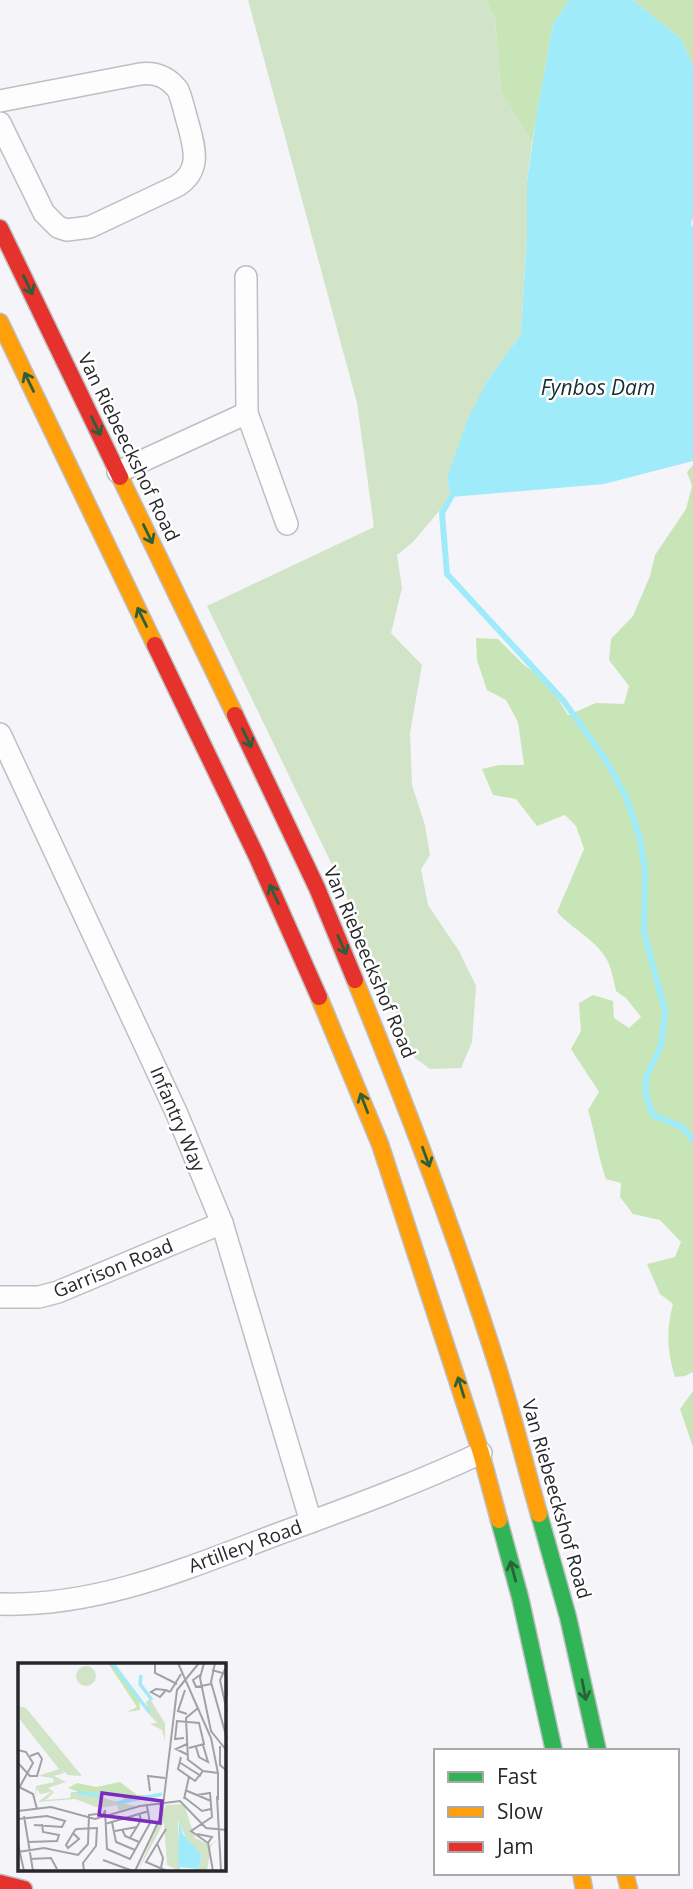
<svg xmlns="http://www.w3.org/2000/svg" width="693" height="1889" font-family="'Open Sans',sans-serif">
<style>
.green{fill:#d1e4c8}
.forest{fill:#c8e5b7}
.water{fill:#a0ebfa}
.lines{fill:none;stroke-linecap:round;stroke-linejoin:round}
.stream{stroke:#a0ebfa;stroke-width:6}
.street-casing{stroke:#bebfc2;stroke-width:24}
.fast-casing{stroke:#bebfc2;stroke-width:19}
.slow-casing{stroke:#bebfc2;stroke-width:19}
.jam-casing{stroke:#bebfc2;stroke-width:19}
.street{stroke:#fdfdfe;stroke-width:21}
.fast{stroke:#30b455;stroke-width:16}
.slow{stroke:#ff9f0a;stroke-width:16}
.jam{stroke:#e5322d;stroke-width:16}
.oneway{stroke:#2b603b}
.labels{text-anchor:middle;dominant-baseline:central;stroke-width:5;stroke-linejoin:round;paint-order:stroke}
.street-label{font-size:19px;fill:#27282a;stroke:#fff}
.water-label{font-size:21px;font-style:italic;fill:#162e33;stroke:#fff}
.inset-river{fill:none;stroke:#a0ebfa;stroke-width:3.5}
.inset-road{fill:none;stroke:#a2a2a6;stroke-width:2}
.view{fill:#7b2cbf;fill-opacity:0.15;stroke:#7b2cbf;stroke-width:3.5}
.inset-edge{fill:none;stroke:#27282a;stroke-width:3.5}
</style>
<rect width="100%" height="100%" fill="#f4f4f9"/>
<path class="green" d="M248,0H486L495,19L501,92L532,142L527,182V234L521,334L487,381L447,478L451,497L413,542L397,555L402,588L391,633L422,665L410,733L412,785L425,825L430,855L421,869L428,905L459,951L476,986L472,1042L461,1068L430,1069L415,1058L338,877L207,606L374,527L357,403Z"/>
<g class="forest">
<path d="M486,0H569L553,24L532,142L501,92L495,19Z"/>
<path d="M633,0H693V66L682,40Z"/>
<path d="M693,465V1372L685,1376L675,1377C667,1352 666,1329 673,1304L660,1294L647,1264L675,1257L681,1242L660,1220L633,1214L620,1197L621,1183L606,1179C598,1156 595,1133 588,1110L599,1092L571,1049L581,1031L579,1003L593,995L613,1001L614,1018L629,1028L641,1017L626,998L616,991C614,982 612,972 609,964C599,941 573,930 557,912L584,849L576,826L565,815L537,826L516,799L493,795L482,769L499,765H524L518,722L506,700L487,690L477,660L476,638L498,639L523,664L548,683L568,715L596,703L624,704L629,686L609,660L611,639L633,616L650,576L655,555L686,509L692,486L687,472Z"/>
<path d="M693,1391V1447L680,1409Z"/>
</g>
<path class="water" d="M569,0H633L682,40L693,66V218L691,224L693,227V461L604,484L451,497L447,478L467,421L487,381L521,334L527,234V182L536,118L553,24Z"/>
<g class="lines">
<path class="stream" d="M451,497L442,513L447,574L563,700L605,759L626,797L640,838L645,871L644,933L665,1011L661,1046L646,1077V1096L653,1115L682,1127L693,1140"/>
<g class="street-casing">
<g id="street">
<path d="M0,101L140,74C156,72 168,77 178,90C183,102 185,114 189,127C195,150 201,171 177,186L90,227L67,230L58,227L44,213L0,123"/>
<path d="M246,277L247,413"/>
<path d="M118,472L247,413L287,524"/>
<path d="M0,734L177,1114L222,1223L311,1522"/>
<path d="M0,1297H39L58,1292L222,1223"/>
<path d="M0,1604C99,1607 187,1568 278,1534C346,1509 415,1484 481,1453"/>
</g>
</g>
<g class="fast-casing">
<g id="fast">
<path d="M539,1514L568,1617L598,1751"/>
<path d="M499,1520L520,1597L554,1751"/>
</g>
</g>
<g class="slow-casing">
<g id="slow">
<path d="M0,322L155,645"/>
<path d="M120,477L235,715"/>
<path d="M355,980C407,1107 456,1235 497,1365C513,1415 525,1465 539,1514"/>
<path d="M319,997L380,1144L481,1453L499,1520"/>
<path d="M581,1873L584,1889"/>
<path d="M625,1873L629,1889"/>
</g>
</g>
<g class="jam-casing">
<g id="jam">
<path d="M0,228L120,477"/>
<path d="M155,645L257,857L319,997"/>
<path d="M235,715L317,888L355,980"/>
<path d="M0,1883L24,1889"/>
</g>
</g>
<use href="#street" class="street"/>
<use href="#fast" class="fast"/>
<use href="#slow" class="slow"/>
<use href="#jam" class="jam"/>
</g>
<defs><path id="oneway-shaft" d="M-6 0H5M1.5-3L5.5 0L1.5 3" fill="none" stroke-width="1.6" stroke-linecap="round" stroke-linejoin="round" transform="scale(1.75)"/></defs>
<g class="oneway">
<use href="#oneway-shaft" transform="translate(28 285) rotate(64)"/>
<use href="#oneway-shaft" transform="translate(29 382) rotate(-116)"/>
<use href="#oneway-shaft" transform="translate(96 426) rotate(64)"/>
<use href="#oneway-shaft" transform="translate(148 534) rotate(64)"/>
<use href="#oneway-shaft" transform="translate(142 617) rotate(-116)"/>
<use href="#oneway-shaft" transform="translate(247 738) rotate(64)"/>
<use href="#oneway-shaft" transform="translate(274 894) rotate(-115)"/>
<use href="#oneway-shaft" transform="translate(342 945) rotate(66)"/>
<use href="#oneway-shaft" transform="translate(364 1103) rotate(-111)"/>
<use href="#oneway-shaft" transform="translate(426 1157) rotate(70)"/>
<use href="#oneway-shaft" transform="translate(461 1387) rotate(-107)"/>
<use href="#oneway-shaft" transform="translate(513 1571) rotate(-105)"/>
<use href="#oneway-shaft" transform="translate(584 1690) rotate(79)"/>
</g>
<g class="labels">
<g class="street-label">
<text transform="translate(129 447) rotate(64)">Van Riebeeckshof Road</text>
<text transform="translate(370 962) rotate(67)">Van Riebeeckshof Road</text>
<text transform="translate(178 1119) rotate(67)">Infantry Way</text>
<text transform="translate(113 1268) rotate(-22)">Garrison Road</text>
<text transform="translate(557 1499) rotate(74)">Van Riebeeckshof Road</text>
<text transform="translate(245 1546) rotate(-20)">Artillery Road</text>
</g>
<g class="water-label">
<text x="598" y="387">Fynbos Dam</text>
</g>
</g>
<g transform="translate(18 1663)">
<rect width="208" height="208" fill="#f4f4f9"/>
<path d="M58 13a10 10 0 1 1 20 0a10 10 0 1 1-20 0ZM132,36L147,60V78L144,67L132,61L139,60L131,51L128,39ZM0,43L8,45L64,113L50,112L43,106L46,110L36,113L48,119L30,125L36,129L28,137L52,135L53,129H60L117,143L101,148L99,142L81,145L57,136L20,139L33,129L22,131L19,126L17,134L18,123L36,119L35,115L20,113L41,106L0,54ZM166,141L177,175L192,182L199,177L193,183L189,208H165L180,206L184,193L166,178L168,175L160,158L162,208L149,202L146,159L120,208L148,142Z" fill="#d1e4c8"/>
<path d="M90,0L97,1L121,34L122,47L109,49L119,44ZM102,119L119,132L144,133L103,140L106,135L98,131L87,130L84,135L88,136L82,137L50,125L59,120L78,124Z" fill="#c8e5b7"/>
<path d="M161,158L165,171L184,193L180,206L160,204Z" fill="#a0ebfa"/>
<path class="inset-river" d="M94,0L132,50M123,12L122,21L134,37M59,129L83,133M99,140L144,131"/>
<path class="inset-road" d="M137,0V10L159,21M160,0L193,75L200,110V137M186,0L182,15L193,68L209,88M197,0L193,19L209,76M209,2L202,17L209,49M194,7L208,11L209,33M182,12L175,17L178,24L193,21M148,27L142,34L133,29L138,26L147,27H148L152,29M167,27L160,48L169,51M152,29L163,11M166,75L157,76L159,58L181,60L186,81L171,85M169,81L158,86L170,92M202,83V102L209,108M178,84L181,94L190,99L185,82M0,87L8,89L15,100L1,125M163,94L160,106L177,118L185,108M169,96L185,108L200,110M170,97L168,55L180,45M161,99L183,113M0,100L12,113H19L24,96L20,90L12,93M1,124L15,131L19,146M167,127L193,138M132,128L130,113L147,115M179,132L192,130L194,154L173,168L190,180M199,133L203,208M166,134L184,148L193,146M166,136L171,114M0,148L33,144L77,156L122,143L162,138L188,165L209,167M6,153L15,208M85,153L87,147L89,186L112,196L132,160L129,143M0,156L29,153L47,158L44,164L16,162M94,159L98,179L117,187M87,161L131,148M104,166L107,173L121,179M148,166L128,199L149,208M97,168L119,164M55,170L61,176L50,185L48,182L57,167L59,166L79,165L78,183L65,200L66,208M179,171L194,174L190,180L195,208M112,175L123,157L121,150M10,179L39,178L41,172L25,169L24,161M139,180L145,195L143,205M0,181L6,208M0,189L26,185L60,192L70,181L71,152L79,151M12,196L33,195L39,206M85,197L115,208M117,208L144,151L159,27L181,0"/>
<path class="view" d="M84,130L144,138L142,160L81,152Z"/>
<rect width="208" height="208" class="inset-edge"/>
</g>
<rect x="434" y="1749" width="245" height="126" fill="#ffffff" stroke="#a9a9aa" stroke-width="2"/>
<rect x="448" y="1772" width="35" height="10" fill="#30b455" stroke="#a9a9aa" stroke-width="2"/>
<text x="497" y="1784" font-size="21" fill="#27282a">Fast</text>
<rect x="448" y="1807" width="35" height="10" fill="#ff9f0a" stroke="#a9a9aa" stroke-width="2"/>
<text x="497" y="1819" font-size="21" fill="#27282a">Slow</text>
<rect x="448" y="1842" width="35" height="10" fill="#e5322d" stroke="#a9a9aa" stroke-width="2"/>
<text x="497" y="1854" font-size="21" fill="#27282a">Jam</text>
</svg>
